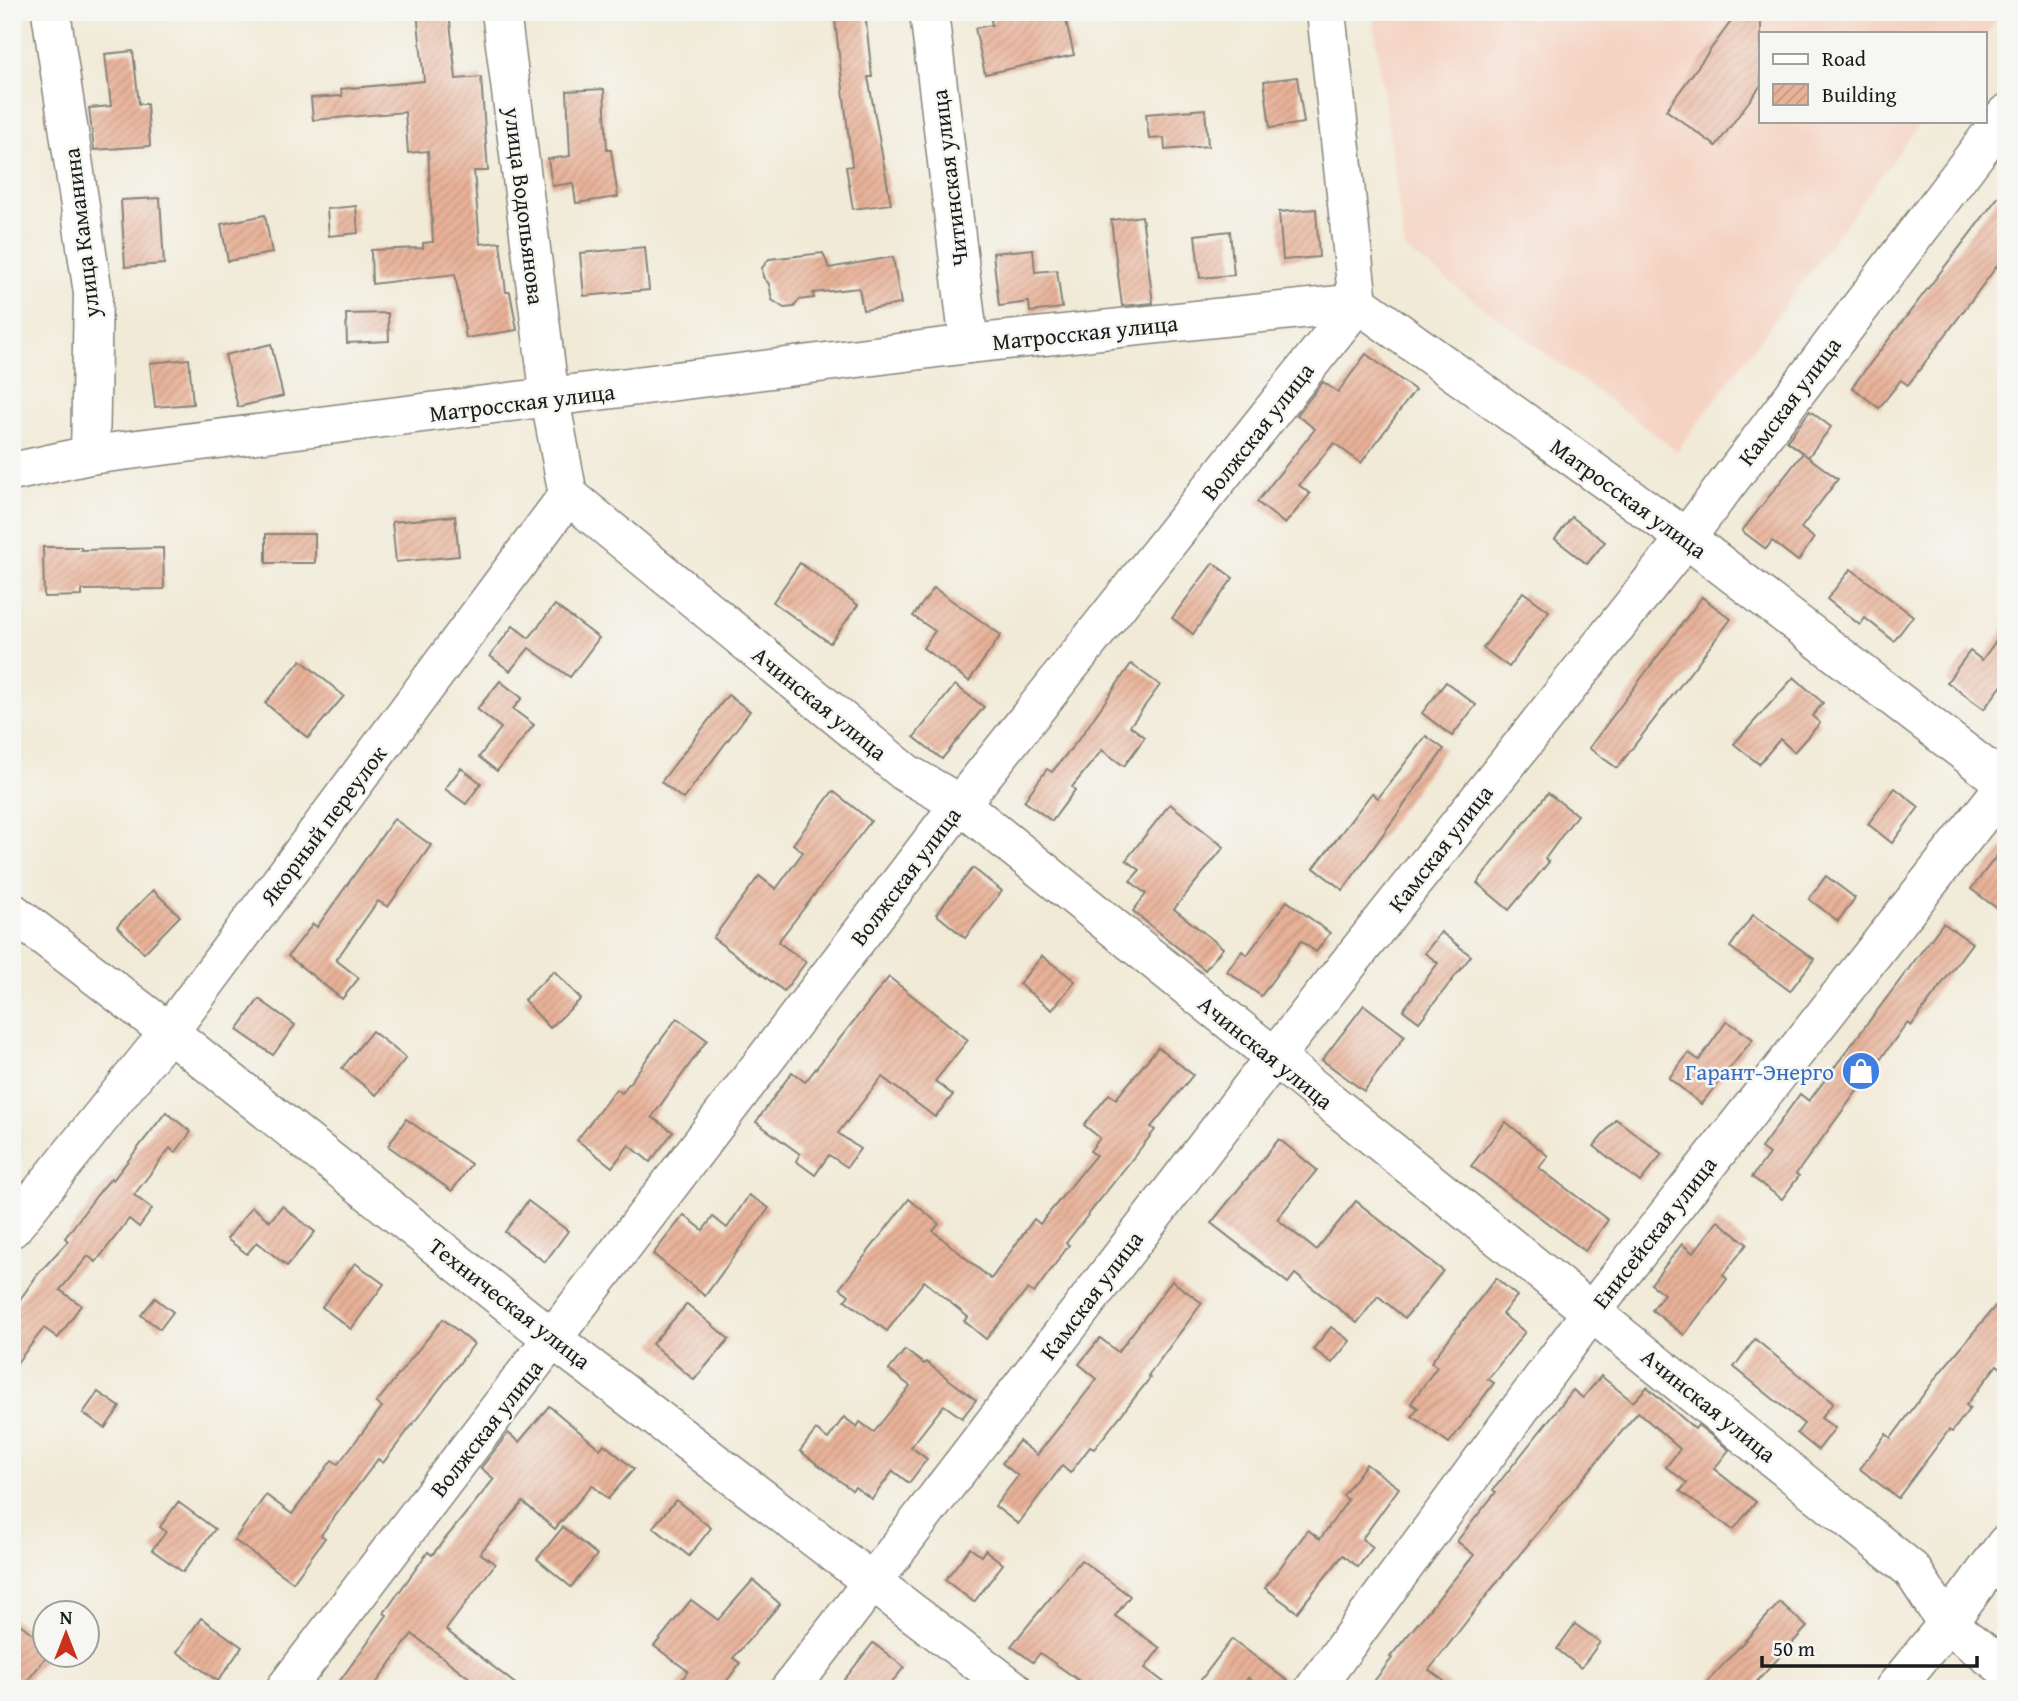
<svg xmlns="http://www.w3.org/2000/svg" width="2018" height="1701" font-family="'Gentium Book Plus',serif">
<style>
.built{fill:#f5d3c2}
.building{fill:url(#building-hatch)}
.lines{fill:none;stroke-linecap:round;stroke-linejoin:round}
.minor-casing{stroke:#86837a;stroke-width:41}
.major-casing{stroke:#86837a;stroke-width:41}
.minor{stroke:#fff;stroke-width:38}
.major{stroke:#fff;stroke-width:38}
.labels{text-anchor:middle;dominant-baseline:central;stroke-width:5;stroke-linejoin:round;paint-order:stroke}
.street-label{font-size:23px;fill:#1c1c1c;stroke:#f6f6f2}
.shop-label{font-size:23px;fill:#366cbe;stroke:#f6f6f2;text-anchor:end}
</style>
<defs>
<pattern id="building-hatch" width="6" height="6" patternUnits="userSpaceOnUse" patternTransform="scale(1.75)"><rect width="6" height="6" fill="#e8b198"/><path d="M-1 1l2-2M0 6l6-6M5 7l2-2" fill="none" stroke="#c69882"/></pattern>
</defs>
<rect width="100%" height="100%" fill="#f6f6f2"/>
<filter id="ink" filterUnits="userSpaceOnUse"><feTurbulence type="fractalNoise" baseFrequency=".0143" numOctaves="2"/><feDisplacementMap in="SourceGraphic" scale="14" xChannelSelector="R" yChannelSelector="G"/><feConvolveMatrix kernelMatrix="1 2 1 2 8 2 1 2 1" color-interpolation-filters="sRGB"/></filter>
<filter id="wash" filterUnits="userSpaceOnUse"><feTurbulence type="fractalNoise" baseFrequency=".00686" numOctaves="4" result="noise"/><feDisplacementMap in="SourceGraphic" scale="28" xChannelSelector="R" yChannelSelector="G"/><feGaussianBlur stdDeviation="1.57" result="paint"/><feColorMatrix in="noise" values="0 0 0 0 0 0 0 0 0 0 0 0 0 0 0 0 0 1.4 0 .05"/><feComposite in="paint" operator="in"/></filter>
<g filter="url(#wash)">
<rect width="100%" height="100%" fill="#f1ead7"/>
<path class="built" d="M1372,12H2002L1985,36L1761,33V121H1922L1677,451L1405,249Z"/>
<g id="blocks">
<g class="building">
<path d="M417,12H449L456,79L481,77L488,171H474L480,244L500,242L506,292H510L517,330L466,338L455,274L372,284L371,250L423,248V243L433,242L428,151L408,153L405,112L313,120L311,98L342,96L341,89L424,81Z"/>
<path d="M834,12H865L872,77H868L891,204L853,209L846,167L852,166Z"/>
<path d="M989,12H1064L1074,55L985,74L975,28L992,25Z"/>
<path d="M1738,12H1761V85L1716,146L1666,110Z"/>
<path d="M133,51L139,104H147L150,146L94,150L89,108L111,106L105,54Z"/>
<path d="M1297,77L1304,123L1270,128L1264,81Z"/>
<path d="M604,89L607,150H611L618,197L576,203L573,183L552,186L548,159L570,156L567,91Z"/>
<path d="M1205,109L1208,146L1165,150L1164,138L1149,139L1146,114Z"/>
<path d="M2006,187V254L1908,385L1901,380L1879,408L1852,387Z"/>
<path d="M160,198L164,264L125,267L121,200Z"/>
<path d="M356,206L358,233L329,236L327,209Z"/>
<path d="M1316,209L1319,257L1283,260L1279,212Z"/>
<path d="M265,215L272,253L228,261L221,224Z"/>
<path d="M1142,216L1153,303L1122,306L1111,220Z"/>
<path d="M1230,231L1234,275L1200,278L1195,235Z"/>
<path d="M645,247L649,290L584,296L580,253Z"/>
<path d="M1033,249L1035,272L1057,270L1062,308L1030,312L1029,302L999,306L993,253Z"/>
<path d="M823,253L829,268L893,257L901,304L863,310L859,288L813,293L814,298L799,300L794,307L784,308L772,300L769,284L763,277L762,268L769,259Z"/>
<path d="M388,313L389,341L347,343L346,314Z"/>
<path d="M271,344L283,396L238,407L225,355Z"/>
<path d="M1366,354L1415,390L1361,463L1334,443L1299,485L1310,494L1285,524L1257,502L1315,429L1297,415L1323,382L1338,392Z"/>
<path d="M189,359L193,404L155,407L150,363Z"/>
<path d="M1810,411L1831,427L1808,457L1804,454L1838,479L1801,528L1814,538L1798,561L1772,541L1766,549L1742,531L1803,453L1787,441Z"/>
<path d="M455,516L459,556L396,562L392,522Z"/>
<path d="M1572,517L1605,542L1587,564L1555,539Z"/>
<rect x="266" y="534" width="49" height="29"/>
<path d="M43,547H81V550L163,548L164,589L82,590V596L44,597Z"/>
<path d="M800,563L858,605L830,643L773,602Z"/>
<path d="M1213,563L1233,578L1193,634L1172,618Z"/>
<path d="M1851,569L1913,616L1894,641L1865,618L1860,625L1827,599Z"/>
<path d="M934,588L1001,635L969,681L923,648L935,631L913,616Z"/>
<path d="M1523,592L1549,611L1509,667L1483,648Z"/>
<path d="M1702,597L1731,619L1617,768L1589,748Z"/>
<path d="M555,605L599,638L570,677L529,648L510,671L490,656L513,626L529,638Z"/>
<path d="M2006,627V680L1984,709L1947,682L1970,651L1982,660Z"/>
<path d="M301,660L344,696L308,738L265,703Z"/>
<path d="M1131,664L1160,685L1130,726L1145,737L1124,766L1102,750L1072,787L1075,790L1052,821L1024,801L1047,769L1052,772L1082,735Z"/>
<path d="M1794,677L1823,703L1812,716L1820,723L1794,752L1780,739L1759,764L1734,744Z"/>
<path d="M500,681L522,698L513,709L534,725L497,771L479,757L501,728L477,709Z"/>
<path d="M1446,682L1476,705L1452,736L1422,713Z"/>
<path d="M955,685L984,707L942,759L914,737Z"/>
<path d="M728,695L750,711L683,799L661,782Z"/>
<path d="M1426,736L1444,749L1343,890L1314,868L1372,793L1378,798Z"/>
<path d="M461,768L481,783L466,804L445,789Z"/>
<path d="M1895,788L1919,807L1892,843L1868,824Z"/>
<path d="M833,791L871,821L778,942L806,962L784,991L713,938L759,876L776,889L803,852L793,844Z"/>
<path d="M1548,793L1577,815L1545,859L1549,862L1509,910L1477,883Z"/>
<path d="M1170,804L1224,847L1174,909L1223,948L1205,970L1133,911L1146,894L1130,881L1140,870L1126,860Z"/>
<path d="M394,819L431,845L388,907L378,901L336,960L359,978L342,999L288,956L313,924L317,927Z"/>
<path d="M2006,844V915L1971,889Z"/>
<path d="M973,868L1002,891L965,938L936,914Z"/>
<path d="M1826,876L1855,898L1838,921L1809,899Z"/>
<path d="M153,890L180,916L144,953L117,926Z"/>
<path d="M1287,901L1330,933L1316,952L1301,941L1261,996L1227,971L1242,951L1247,955Z"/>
<path d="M1753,915L1814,959L1790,991L1730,947Z"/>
<path d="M1943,923L1972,943L1911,1026L1907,1023L1796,1174L1799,1176L1782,1199L1752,1177L1769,1154L1761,1148L1800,1094L1809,1101Z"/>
<path d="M1441,932L1471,956L1419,1022L1403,1010L1438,963L1425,953Z"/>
<path d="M1042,956L1075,981L1052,1010L1019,984Z"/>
<path d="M554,971L581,999L550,1028L524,1000Z"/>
<path d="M889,977L968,1040L935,1081L953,1095L935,1117L882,1077L838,1133L860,1149L847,1167L829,1155L815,1175L796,1161L800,1154L756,1122L792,1072L805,1082Z"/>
<path d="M259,999L295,1025L273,1055L237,1030Z"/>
<path d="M1364,1005L1405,1036L1364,1091L1322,1060Z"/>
<path d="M677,1018L707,1040L652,1117L673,1132L650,1162L629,1145L612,1167L577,1140L616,1089L622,1093Z"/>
<path d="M1727,1021L1753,1039L1701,1104L1669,1078L1689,1053L1699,1060Z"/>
<path d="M372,1031L406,1058L376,1095L342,1068Z"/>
<path d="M1158,1047L1193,1075L1151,1127L1155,1130L1066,1243L1069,1245L1034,1293L1028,1289L986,1339L964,1321L968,1317L924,1281L887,1331L845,1300L849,1295L840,1288L909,1199L939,1224L933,1231L991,1279L1034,1219L1040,1224L1096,1155L1090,1151L1100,1138L1084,1125L1109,1094L1116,1099Z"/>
<path d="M166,1112L191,1132L175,1153L170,1148L134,1195L152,1209L139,1227L129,1219L96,1262L88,1256L60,1290L81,1305L58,1338L44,1328L12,1369V1311L38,1274L68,1241L65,1238L97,1195L111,1178L113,1180Z"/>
<path d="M406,1119L471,1164L452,1191L388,1146Z"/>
<path d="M1616,1119L1662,1154L1640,1182L1594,1146Z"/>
<path d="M1506,1122L1548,1156L1539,1168L1608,1220L1585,1251L1471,1166Z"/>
<path d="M1279,1139L1317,1170L1277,1219L1316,1250L1356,1201L1443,1271L1405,1318L1378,1296L1357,1323L1295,1274L1288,1283L1211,1223Z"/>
<path d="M749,1195L769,1208L705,1296L653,1254L684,1215L703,1230L713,1217L727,1228Z"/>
<path d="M528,1201L568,1231L545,1262L505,1232Z"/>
<path d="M282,1206L315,1232L287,1266L257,1242L247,1254L227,1239L252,1207L270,1221Z"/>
<path d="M1718,1221L1747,1244L1723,1275L1727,1279L1684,1335L1652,1310L1664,1294L1651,1284L1682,1244L1693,1253Z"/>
<path d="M355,1263L384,1284L351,1329L322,1307Z"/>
<path d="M1496,1278L1517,1296L1502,1314L1525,1332L1488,1379L1494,1383L1449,1443L1412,1416L1418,1408L1411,1403L1437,1367L1431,1362Z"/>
<path d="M1172,1281L1202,1303L1148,1376L1150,1378L1094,1449L1090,1447L1070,1473L1062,1466L1018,1524L995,1506L1018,1476L1002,1463L1019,1441L1037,1455L1097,1379L1079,1364L1100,1338L1118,1352Z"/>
<path d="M2006,1293V1372L1997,1365L1966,1405L1970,1408L1952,1432L1949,1430L1898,1498L1860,1469L1886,1434L1891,1438L1941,1371Z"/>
<path d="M155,1298L173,1312L160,1329L141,1315Z"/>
<path d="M687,1304L729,1339L694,1380L652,1344Z"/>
<path d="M443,1319L474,1344L383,1463L378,1459L321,1535L325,1538L293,1582L234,1540L266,1495L292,1514L332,1460L338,1464L382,1407L376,1403Z"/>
<path d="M1331,1327L1350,1341L1332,1363L1313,1349Z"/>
<path d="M1755,1339L1833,1403L1821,1418L1835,1428L1818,1450L1797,1433L1804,1424L1734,1367Z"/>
<path d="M905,1350L924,1364L926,1362L976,1400L962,1418L944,1405L911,1447L927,1459L909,1483L893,1471L872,1499L855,1487L852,1490L800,1451L816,1430L828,1439L844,1417L857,1427L860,1422L874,1432L910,1386L889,1370Z"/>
<path d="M1601,1376L1633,1402L1647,1387L1695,1429L1698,1425L1729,1450L1714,1469L1756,1502L1733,1530L1703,1508L1680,1491L1687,1483L1666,1467L1680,1449L1638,1412L1501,1577L1429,1670L1455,1689H1368L1392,1658L1390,1657L1474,1555L1457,1541L1496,1492L1493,1490L1573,1390L1583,1398Z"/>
<path d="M98,1392L120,1407L105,1428L83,1413Z"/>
<path d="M549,1406L600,1449L604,1444L634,1469L608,1499L592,1485L555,1529L523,1502L480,1553L495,1564L446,1630L522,1689H484L412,1634L372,1689H334L387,1615L384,1613L428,1552L432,1555L494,1479L481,1468L508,1433L519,1442Z"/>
<path d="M1366,1464L1399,1488L1362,1539L1373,1547L1358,1567L1343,1555L1297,1612L1265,1588L1308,1530L1320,1539L1348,1500L1343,1496Z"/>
<path d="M676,1500L711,1528L689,1556L653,1527Z"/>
<path d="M178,1502L215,1529L183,1572L152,1550L166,1532L160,1527Z"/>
<path d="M563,1527L597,1555L571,1587L537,1559Z"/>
<path d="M970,1548L981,1556L985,1550L1003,1564L974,1602L945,1580Z"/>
<path d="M1081,1560L1130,1596L1115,1616L1160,1648L1145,1668L1173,1689H1091L1040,1653L1033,1662L1011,1646Z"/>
<path d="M753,1580L780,1604L733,1658L740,1663L721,1689H675L688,1671L654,1646L691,1600L718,1620Z"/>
<path d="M1780,1602L1807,1627L1750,1689H1701Z"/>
<path d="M12,1618L46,1644V1657L21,1689H12Z"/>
<path d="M201,1618L242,1647L218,1681L177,1652Z"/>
<path d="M1575,1624L1600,1642L1581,1668L1557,1649Z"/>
<path d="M1232,1639L1293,1685L1292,1689H1262L1248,1678L1240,1689H1194Z"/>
<path d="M873,1643L904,1667L887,1689H837Z"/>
</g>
</g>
</g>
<g filter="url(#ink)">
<use href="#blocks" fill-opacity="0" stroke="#86837a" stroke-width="2"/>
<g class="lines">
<g class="minor-casing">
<g id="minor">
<path d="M51,12L93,293L90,455"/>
<path d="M929,12L969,344"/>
<path d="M12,472L90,455L969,344L1358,303L1686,538L2006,784"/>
<path d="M568,495L906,773L960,804C1276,1061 1596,1313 1912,1570L1947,1624L2006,1669"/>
<path d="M12,912L169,1032L554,1340L1013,1689"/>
<path d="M12,1228L169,1032L568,495L550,399L501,12"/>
<path d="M285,1689L960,804L1358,303L1326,12"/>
<path d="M790,1689L1273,1059L1686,538L2006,114"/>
<path d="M1314,1689L1592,1311L2006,784"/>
</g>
</g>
<g class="major-casing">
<path id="major" d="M1894,1689L1947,1624L2006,1544"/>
</g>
<use href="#minor" class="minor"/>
<use href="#major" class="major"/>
</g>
</g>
<defs>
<g id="shop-disc" transform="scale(2.0125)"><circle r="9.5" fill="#3f7fe0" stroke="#f6f6f2"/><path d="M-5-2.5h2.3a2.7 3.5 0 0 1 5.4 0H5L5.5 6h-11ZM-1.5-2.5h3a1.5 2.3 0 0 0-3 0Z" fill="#fff"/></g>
</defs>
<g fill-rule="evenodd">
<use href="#shop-disc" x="1861" y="1071"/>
</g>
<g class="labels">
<g class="street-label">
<text transform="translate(949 178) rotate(-97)">Читинская улица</text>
<text transform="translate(525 206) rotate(83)">улица Водопьянова</text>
<text transform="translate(81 233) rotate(-97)">улица Каманина</text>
<text transform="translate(1085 332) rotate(-6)">Матросская улица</text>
<text transform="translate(1789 401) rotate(-53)">Камская улица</text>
<text transform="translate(522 402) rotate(-7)">Матросская улица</text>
<text transform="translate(1257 431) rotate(-52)">Волжская улица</text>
<text transform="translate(1629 498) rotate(36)">Матросская улица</text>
<text transform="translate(820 703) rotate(39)">Ачинская улица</text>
<text transform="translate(323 825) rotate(-53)">Якорный переулок</text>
<text transform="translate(1440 848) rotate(-52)">Камская улица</text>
<text transform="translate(905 876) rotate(-53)">Волжская улица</text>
<text transform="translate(1266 1052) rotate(39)">Ачинская улица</text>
<text transform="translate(1654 1232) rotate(-52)">Енисейская улица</text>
<text transform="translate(1091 1295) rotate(-53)">Камская улица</text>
<text transform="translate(510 1303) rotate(38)">Техническая улица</text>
<text transform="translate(1709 1405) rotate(39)">Ачинская улица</text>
<text transform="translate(486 1428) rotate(-52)">Волжская улица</text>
</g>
<g class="shop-label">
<text x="1834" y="1071">Гарант-Энерго</text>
</g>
</g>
<rect width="2018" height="1701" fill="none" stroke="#f6f6f2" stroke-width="42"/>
<rect x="1759" y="32" width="228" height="91" fill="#f6f6f2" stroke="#9f9f9c" stroke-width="2"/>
<rect x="1773" y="54" width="35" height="10" fill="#ffffff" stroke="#9f9f9c" stroke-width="2"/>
<text x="1822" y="66" font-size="21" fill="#1c1c1c">Road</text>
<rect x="1773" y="84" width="35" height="21" fill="url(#building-hatch)" stroke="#9f9f9c" stroke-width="2"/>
<text x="1822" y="102" font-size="21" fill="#1c1c1c">Building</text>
<g transform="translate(66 1634)"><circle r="33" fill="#f6f6f2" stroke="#9f9f9c" stroke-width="2"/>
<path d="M0-5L12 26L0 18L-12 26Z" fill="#c8321e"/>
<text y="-10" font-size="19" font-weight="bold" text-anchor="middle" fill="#1c1c1c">N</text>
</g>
<path d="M1762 1656v10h215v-10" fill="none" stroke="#1c1c1c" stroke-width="3.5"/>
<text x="1773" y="1656" font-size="21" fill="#1c1c1c" stroke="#f6f6f2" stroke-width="5" paint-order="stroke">50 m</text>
</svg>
